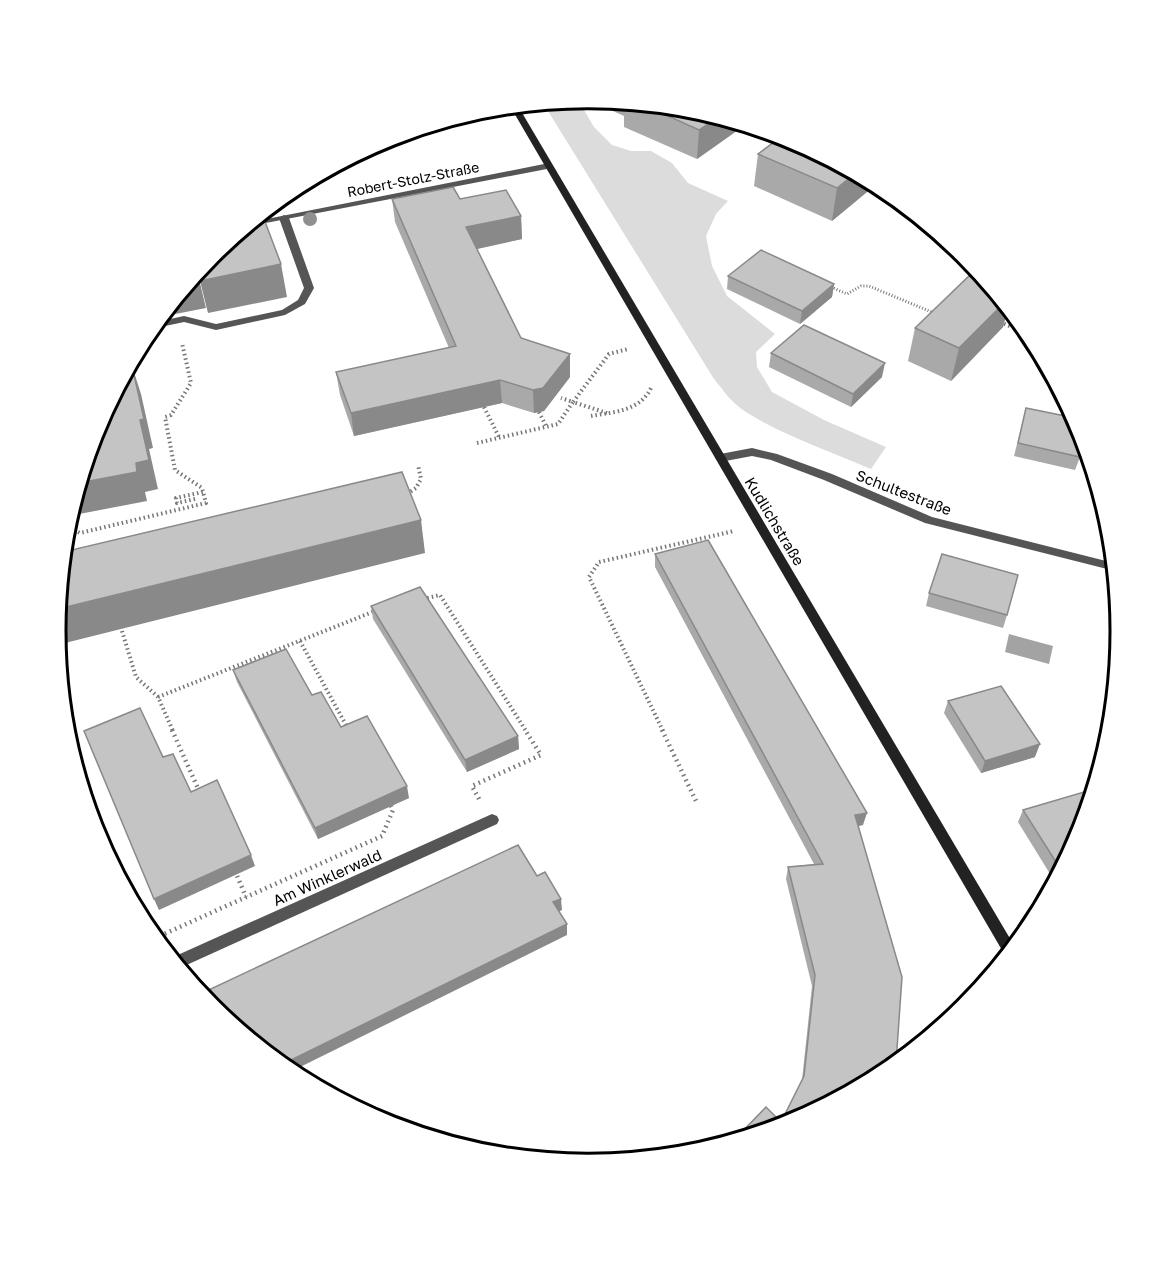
<svg xmlns="http://www.w3.org/2000/svg" width="1176" height="1262" font-family="'Golos Text',sans-serif">
<style>
.green{fill:#dcdcdc}
.water{fill:#a3a3a3}
.lines{fill:none;stroke-linecap:round;stroke-linejoin:round}
.path-far2{stroke:#777;stroke-width:3;stroke-dasharray:1 2;stroke-linecap:butt}
.path-far1{stroke:#777;stroke-width:4;stroke-dasharray:1.5 3;stroke-linecap:butt}
.path{stroke:#777;stroke-width:4.5;stroke-dasharray:1.5 4;stroke-linecap:butt}
.lane{fill:#555;fill-rule:evenodd}
.street{fill:#555;fill-rule:evenodd}
.secondary{fill:#222;fill-rule:evenodd}
.tree{fill:#8f8f8f}
.wall{fill:#a9a9a9}
.shaded-wall{fill:#898989}
.building{fill:#c4c4c4;stroke:#898989;stroke-width:1.5}
.labels{text-anchor:middle;dominant-baseline:central;stroke-width:4.5;stroke-linejoin:round;paint-order:stroke}
.far-street-label{font-size:14px;fill:#000;stroke:#fff}
.street-label{font-size:15px;fill:#000;stroke:#fff}
.rim{fill:none;stroke:#000;stroke-width:3}
</style>
<rect width="100%" height="100%" fill="#fff"/>
<path class="green" d="M578,100L594,127L612,145L631,151H651L672,163L688,183L728,201L716,214L706,236L712,266L727,296L775,334L756,352L757,367L772,392L824,420L886,447L871,469C832,452 777,433 743,410C731,402 723,390 714,379L543,103Z"/>
<path class="water" d="M1009,634L1053,646L1049,664L1005,652Z"/>
<g class="lines">
<path class="path-far2" d="M831,287L847,294L861,286H869L934,313"/>
<g class="path-far1">
<path d="M1000,322L1012,327L1018,320"/>
<path d="M484,407L499,437"/>
<path d="M539,412L546,426"/>
<path d="M607,413L573,402L609,354L628,349"/>
<path d="M591,416C614,412 640,411 651,388"/>
<path d="M477,443L558,424L573,402L561,398"/>
<path d="M407,494L416,488L421,479L418,465"/>
<path d="M195,499L177,503L176,498L203,492"/>
<path d="M66,526L80,533L206,503L202,488L175,470L165,417L171,415L191,383L182,343"/>
<path d="M423,599L440,595L526,731"/>
<path d="M122,631L136,677L158,697L173,731"/>
<path d="M300,641L347,727"/>
<path d="M158,697L375,611"/>
<path d="M663,731L589,577L599,562L734,531"/>
</g>
<g class="path">
<path d="M172,730L200,793"/>
<path d="M662,730L696,801"/>
<path d="M479,799L472,786L541,755L525,730"/>
<path d="M235,871L246,897"/>
<path d="M156,940L164,934L382,836L393,810L390,804"/>
</g>
<path class="lane" d="M284,215L289,218L314,288L305,304L285,315L216,330L184,322L151,329L156,322L184,316L216,324L282,310L298,300L304,288L279,218Z"/>
<g class="street">
<path d="M722,118L749,126L795,147L788,149L722,121Z"/>
<path d="M549,163L553,166L552,168L245,227L252,222Z"/>
<path d="M752,448L777,454L832,474L932,517L1114,563L1115,571L925,523L824,480L771,460L752,456L720,462L715,458L720,454Z"/>
<path d="M492,814L497,816L499,820L497,824L180,968L171,958Z"/>
</g>
<path class="secondary" d="M510,106H518L1015,947L1006,957Z"/>
</g>
<circle class="tree" cx="310" cy="219" r="7"/>
<g class="wall">
<path d="M586,99L692,109L738,123V130L697,159L624,127V116Z"/>
<path d="M792,139L874,183L873,187L832,221L754,186L758,154Z"/>
<path d="M392,199H460L521,216L522,239L476,249L521,338L570,354V377L544,411L534,413L502,403L354,436L340,395L336,372L449,348L395,222Z"/>
<path d="M728,276L834,284L832,297L800,324L727,289Z"/>
<path d="M989,285L1008,308L1003,327L951,381L908,361L915,328Z"/>
<path d="M771,353L882,377L851,407L769,367Z"/>
<path d="M1026,408L1080,457L1075,470L1014,456Z"/>
<path d="M655,554L863,825L858,826L902,977L781,1122L802,1080L812,986L786,879L788,867L814,864L655,567Z"/>
<path d="M929,593L1007,615L1003,628L926,606Z"/>
<path d="M371,606L518,736L519,749L467,772L373,619Z"/>
<path d="M233,670L312,695L341,727L409,798L318,839L237,682Z"/>
<path d="M948,701L1035,757L981,773L944,713Z"/>
<path d="M1023,810L1080,835L1055,882L1018,822Z"/>
</g>
<g class="shaded-wall">
<path d="M718,117L738,123V130L697,159L699,130Z"/>
<path d="M856,173L874,183L873,187L832,221L837,188Z"/>
<path d="M521,216L522,239L468,251L466,227Z"/>
<path d="M281,264L287,297L208,313L200,281Z"/>
<path d="M198,275L206,308L160,317L194,276Z"/>
<path d="M834,284L832,297L800,324L802,311Z"/>
<path d="M1004,303L1008,308L1003,327L951,381L959,348Z"/>
<path d="M570,354V377L544,411L534,413L533,390Z"/>
<path d="M885,363L882,377L851,407L853,394Z"/>
<path d="M132,366L141,394L153,448L149,449L158,489L145,492L147,501L74,515L72,508L79,483L136,463Z"/>
<path d="M500,380L502,403L354,436L351,413Z"/>
<path d="M421,520L425,553L57,645L56,631L58,609Z"/>
<path d="M518,736L519,749L467,772L465,760Z"/>
<path d="M1040,744L1035,757L981,773L985,761Z"/>
<path d="M407,786L409,798L318,839L315,828Z"/>
<path d="M867,813L863,825L852,827L855,815Z"/>
<path d="M251,855L255,866L159,910L154,899Z"/>
<path d="M561,899L562,910L554,914L553,902Z"/>
<path d="M567,924V935L290,1072L281,1065Z"/>
</g>
<g class="building">
<path d="M639,103L692,109L718,117L699,130Z"/>
<path d="M782,136L792,139L856,173L837,188L758,154Z"/>
<path d="M453,187L460,199L506,190L521,216L466,227L521,338L570,354L543,388L533,390L500,380L351,413L336,372L456,346L392,199Z"/>
<path d="M264,219L281,264L200,281L198,275L194,276L212,254L251,222Z"/>
<path d="M761,250L834,284L802,311L728,276Z"/>
<path d="M969,276L989,285L1004,303L959,348L915,328Z"/>
<path d="M804,325L885,363L853,394L771,353Z"/>
<path d="M129,366H132L144,419L140,420L149,460L136,463L137,472L79,483L96,427Z"/>
<path d="M1026,408L1075,418L1080,428L1084,439L1080,457L1018,443Z"/>
<path d="M402,472L421,520L58,609L63,552Z"/>
<path d="M708,540L867,813L855,815L902,977L896,1063L884,1074L791,1123L733,1141L766,1107L781,1122L804,1076L815,975L788,867L823,864L655,554Z"/>
<path d="M942,554L1018,575L1007,615L929,593Z"/>
<path d="M420,587L518,736L465,760L371,606Z"/>
<path d="M286,649L312,695L321,692L341,727L367,716L407,786L315,828L233,670Z"/>
<path d="M1001,686L1040,744L985,761L948,701Z"/>
<path d="M140,708L163,757L173,754L191,792L217,780L251,855L154,899L84,731Z"/>
<path d="M1094,789L1080,835L1061,870L1023,810Z"/>
<path d="M518,845L537,876L545,872L561,899L553,902L567,924L281,1065L211,1007L200,994Z"/>
</g>
<g class="labels">
<g class="far-street-label">
<text transform="translate(413 179) rotate(-11)">Robert-Stolz-Straße</text>
</g>
<g class="street-label">
<text transform="translate(904 492) rotate(21)">Schultestraße</text>
<text transform="translate(775 521) rotate(59)">Kudlichstraße</text>
<text transform="translate(327 877) rotate(-24)">Am Winklerwald</text>
</g>
</g>
<path d="M0 0H1176V1262H0ZM66 631a522 522 0 1 1 1044 0a522 522 0 1 1-1044 0Z" fill="#fff" fill-rule="evenodd"/>
<path class="rim" d="M66 631a522 522 0 1 1 1044 0a522 522 0 1 1-1044 0Z"/>
</svg>
